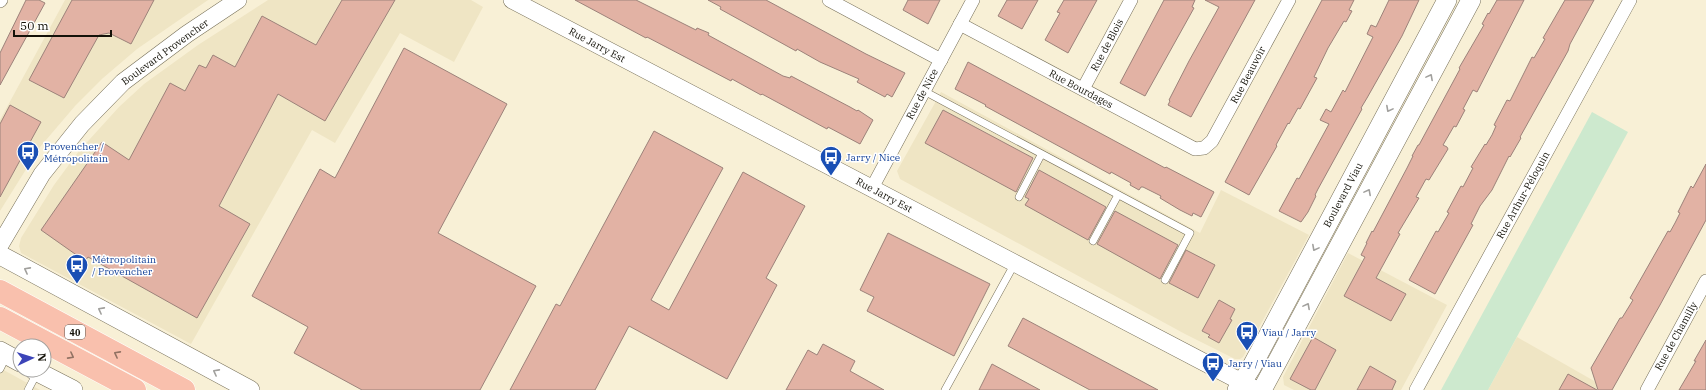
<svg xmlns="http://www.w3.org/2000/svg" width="1706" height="390" font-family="'IBM Plex Serif',serif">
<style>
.built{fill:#efe5c4}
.green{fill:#cde9ce}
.building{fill:#e2b2a4;stroke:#9c827a}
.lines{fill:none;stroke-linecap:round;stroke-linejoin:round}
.service-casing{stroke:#766f58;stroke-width:8}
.minor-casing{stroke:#766f58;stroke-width:14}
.tertiary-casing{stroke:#766f58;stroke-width:18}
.secondary-casing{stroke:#766f58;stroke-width:20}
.motorway-casing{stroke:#fff;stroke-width:23}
.service{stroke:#fff;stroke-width:7}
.minor{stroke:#fff;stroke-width:13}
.tertiary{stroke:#fff;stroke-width:17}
.secondary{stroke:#fff;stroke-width:19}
.motorway{stroke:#f9c0ad;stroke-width:22}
.oneway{stroke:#a1a09d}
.oneway2{stroke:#927263}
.labels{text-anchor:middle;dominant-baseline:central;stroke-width:3;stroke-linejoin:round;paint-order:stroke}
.shield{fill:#fff;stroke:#5a5953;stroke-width:1}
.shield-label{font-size:9px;font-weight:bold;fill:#141209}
.street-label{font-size:10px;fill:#141209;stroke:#fff}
.transit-label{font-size:10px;fill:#164399;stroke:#fff;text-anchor:start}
</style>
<rect width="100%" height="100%" fill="#f8f0d6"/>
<g class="built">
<path d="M65,0H208L137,49L103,78L75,106L40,147L0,211V120Z"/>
<path d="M268,0H471L483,7L454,62L400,33L335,143L312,130L191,344L21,253L19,246L21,238L54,185L79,151L119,107L144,84L198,45Z"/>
<path d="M941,92L1200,233L1221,190L1309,235L1243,357L1240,359H1235L1185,334L900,179L897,171Z"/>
<path d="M1348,253L1447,305L1401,390H1294L1284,385L1283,377Z"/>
<path d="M1517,337L1610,390H1488Z"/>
<path d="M0,368L40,390H0Z"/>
</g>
<path class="green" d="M1592,112L1628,132L1506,357L1488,390H1441Z"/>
<g class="building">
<path d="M26,0H39L45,3L0,85V53Z"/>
<path d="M72,0H154L131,44L109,33L99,35L64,98L29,80Z"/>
<path d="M342,0H395L325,121L278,94L219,206L250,224L197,318L88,257L85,261L41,230L102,142L129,160L170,83L185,91L199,65L206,68L213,55L235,67L262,16L316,45Z"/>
<path d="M575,0H636L696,30L697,28L709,33L708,35L783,76L790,78L791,76L850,107L857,111L858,110L873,120L860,144L828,127L827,129L762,94L761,95L732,79L731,81L647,37L646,38Z"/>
<path d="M708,0H766L866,54L905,73L892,97L887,94L885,97L857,82L859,79L820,62L797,49L796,51L720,9L721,7Z"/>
<path d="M908,0H940L928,24L903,10Z"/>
<path d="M1007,0H1038L1022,29L998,16Z"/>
<path d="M1064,0H1097L1068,53L1045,40L1060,13L1057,12Z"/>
<path d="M1164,0H1195L1192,7L1194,8L1145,96L1120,83Z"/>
<path d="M1205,0H1255L1191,117L1168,105L1170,101L1169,100L1189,61L1219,7Z"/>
<path d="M1322,0H1354L1349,10L1352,11L1346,22L1344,21L1328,48L1314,77L1317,78L1306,98L1300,109L1298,108L1289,124L1288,123L1276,145L1277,146L1249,195L1225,182Z"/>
<path d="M1389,0H1419L1402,36L1367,98L1361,108L1362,109L1318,189L1315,195L1316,196L1308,212L1301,222L1279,211L1297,178L1299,179L1329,124L1320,120L1326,109L1331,112L1343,90L1345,92L1373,37L1367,34L1371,25L1376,27Z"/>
<path d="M1497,0H1524L1477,92L1473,90L1463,109L1465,110L1456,127L1454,126L1443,145L1447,147L1448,149L1429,180L1426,179L1416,197L1419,198L1398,233L1400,234L1376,278L1406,294L1391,321L1344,296L1365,257L1361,255L1367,243H1366L1372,231L1373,232L1407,168L1413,156H1412L1418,145H1419L1460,69L1459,68L1484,25L1482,24L1488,13L1489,14Z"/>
<path d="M1565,0H1594L1570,44L1568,51L1520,137L1521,138L1510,157L1509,156L1492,190L1480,206L1471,224L1473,225L1435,294L1409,280L1436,231L1438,232L1449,213L1447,212L1461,186L1463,187L1473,168L1471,167L1485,144L1486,145L1492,135L1496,126L1494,125L1507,100L1510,101L1532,57L1534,58L1545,39L1543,38Z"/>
<path d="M404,48L507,104L438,233L536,286L480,390H362L294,353L308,327L252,296L320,169L335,178Z"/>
<path d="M968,62L1165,168L1166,167L1214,192L1201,217L1193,213L1192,216L1180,210L1160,198L1161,196L1143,187H1141L1139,190L1130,185L1131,183L1111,172L1110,174L985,106L986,105L955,89Z"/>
<path d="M10,105L41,122L0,197V124Z"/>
<path d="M943,110L1033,158L1016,192L925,143Z"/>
<path d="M654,131L723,168L651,300L669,310L743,172L805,206L766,278L777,285L727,379L629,326L595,390H510L556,304L560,306Z"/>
<path d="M1706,164V220L1660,305L1612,390H1598L1591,368L1620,318H1622L1633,300L1630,298L1668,231L1670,232L1675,223L1680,213L1678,212L1691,186L1693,188Z"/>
<path d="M1039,170L1106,207L1088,240L1025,205L1029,199L1025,197Z"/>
<path d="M1115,211L1178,245L1160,279L1097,244Z"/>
<path d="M888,233L990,284L954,356L867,311L874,297L860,290Z"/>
<path d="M1186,250L1215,265L1198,298L1169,283Z"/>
<path d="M1219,300L1235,309L1230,319L1232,320L1219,343L1208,337L1210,335L1202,331Z"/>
<path d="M1023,318L1158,390H1090L1008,346Z"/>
<path d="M1313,337L1336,350L1315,390H1311L1290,379Z"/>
<path d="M1706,340V390H1679L1696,361H1694Z"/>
<path d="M823,344L855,361L850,371L884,390H786L808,350L817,355Z"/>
<path d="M992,364L1040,390H979Z"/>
<path d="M1370,366L1396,381L1392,390H1357Z"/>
<path d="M1568,374L1597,390H1559Z"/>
</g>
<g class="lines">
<g class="service-casing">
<g id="service">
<path d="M924,91L1190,233L1165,280"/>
<path d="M1019,197L1041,155"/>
<path d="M1093,241L1118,195"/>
<path d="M0,369L7,355"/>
<path d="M28,390L37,373"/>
<path d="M945,390L1015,263"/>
</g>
</g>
<g class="minor-casing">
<g id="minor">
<path d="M829,0L941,60"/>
<path d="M0,1L1,0"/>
<path d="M960,24L1195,149L1204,148L1212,141L1289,0"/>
<path d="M1083,89L1131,0"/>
<path d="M872,188L973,0"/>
<path d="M1416,390L1630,0"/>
<path d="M1647,390L1706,281"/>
</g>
</g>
<g class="tertiary-casing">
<g id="tertiary">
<path d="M512,0L1257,390"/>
<path d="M0,245L42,174L82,124L123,82L187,34L238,0"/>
</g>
</g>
<g class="secondary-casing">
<g id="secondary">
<path d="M0,255L250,390"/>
<path d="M0,351L20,362"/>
<path d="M34,370L73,390"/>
<path d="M1237,390L1251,368L1447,0"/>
<path d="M1262,390L1471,0"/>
</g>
</g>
<g class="motorway-casing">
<g id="motorway">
<path d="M0,291L184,390"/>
<path d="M0,318L135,390"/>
</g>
</g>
<use href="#service" class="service"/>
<use href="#minor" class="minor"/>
<use href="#tertiary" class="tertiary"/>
<use href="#secondary" class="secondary"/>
<use href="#motorway" class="motorway"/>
</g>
<defs><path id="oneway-chevron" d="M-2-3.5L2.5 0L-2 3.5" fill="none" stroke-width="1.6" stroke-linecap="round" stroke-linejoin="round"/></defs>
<g class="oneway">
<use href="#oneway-chevron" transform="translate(1430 77) rotate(-62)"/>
<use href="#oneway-chevron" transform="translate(1389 109) rotate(118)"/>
<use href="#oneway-chevron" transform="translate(1368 192) rotate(-62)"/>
<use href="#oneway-chevron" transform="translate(1315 248) rotate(118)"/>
<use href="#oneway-chevron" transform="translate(27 270) rotate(-152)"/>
<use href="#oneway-chevron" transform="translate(1307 306) rotate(-62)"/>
<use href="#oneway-chevron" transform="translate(101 310) rotate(-152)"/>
<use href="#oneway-chevron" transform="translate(216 372) rotate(-152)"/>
</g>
<g class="oneway2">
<use href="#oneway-chevron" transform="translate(117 354) rotate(-152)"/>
<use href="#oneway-chevron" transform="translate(71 356) rotate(28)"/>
</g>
<defs>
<g id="bus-pin" transform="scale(1.15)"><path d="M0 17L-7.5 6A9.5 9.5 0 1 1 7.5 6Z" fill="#1a4fb4" stroke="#fff"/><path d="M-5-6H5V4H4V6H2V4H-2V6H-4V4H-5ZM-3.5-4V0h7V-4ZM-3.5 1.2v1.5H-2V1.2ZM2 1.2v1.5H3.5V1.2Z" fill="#fff"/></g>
</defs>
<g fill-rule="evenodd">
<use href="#bus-pin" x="28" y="152"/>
<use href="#bus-pin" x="831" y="157"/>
<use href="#bus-pin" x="77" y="265"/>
<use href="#bus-pin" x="1247" y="332"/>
<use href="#bus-pin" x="1213" y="363"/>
</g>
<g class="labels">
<rect class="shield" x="65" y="325" width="20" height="14" rx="3"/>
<g class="shield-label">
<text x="75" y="332">40</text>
</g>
<g class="street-label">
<text transform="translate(597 45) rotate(28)">Rue Jarry Est</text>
<text transform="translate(1107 45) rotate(-62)">Rue de Blois</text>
<text transform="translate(165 52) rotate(-36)">Boulevard Provencher</text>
<text transform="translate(1248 75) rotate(-62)">Rue Beauvoir</text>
<text transform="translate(1081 89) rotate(28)">Rue Bourdages</text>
<text transform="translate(922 94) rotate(-62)">Rue de Nice</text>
<text transform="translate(884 195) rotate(28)">Rue Jarry Est</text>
<text transform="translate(1343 195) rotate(-62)">Boulevard Viau</text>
<text transform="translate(1523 195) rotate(-61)">Rue Arthur-Péloquin</text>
<text transform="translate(1676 336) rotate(-61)">Rue de Chamilly</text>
</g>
<g class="transit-label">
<text x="44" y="146">Provencher /<tspan x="44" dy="12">Métropolitain</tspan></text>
<text x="846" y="157">Jarry / Nice</text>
<text x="92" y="259">Métropolitain<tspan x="92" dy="12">/ Provencher</tspan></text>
<text x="1262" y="332">Viau / Jarry</text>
<text x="1228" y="363">Jarry / Viau</text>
</g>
</g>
<g transform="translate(32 358) rotate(86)"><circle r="19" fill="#ffffff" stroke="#a1a09d"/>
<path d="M0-3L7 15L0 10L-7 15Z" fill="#3c44b8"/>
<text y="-6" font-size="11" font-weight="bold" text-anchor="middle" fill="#141209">N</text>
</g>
<path d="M14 30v6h97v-6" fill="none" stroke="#141209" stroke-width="2"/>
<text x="20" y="30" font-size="12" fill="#141209" stroke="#ffffff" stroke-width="3" paint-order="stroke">50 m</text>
</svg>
